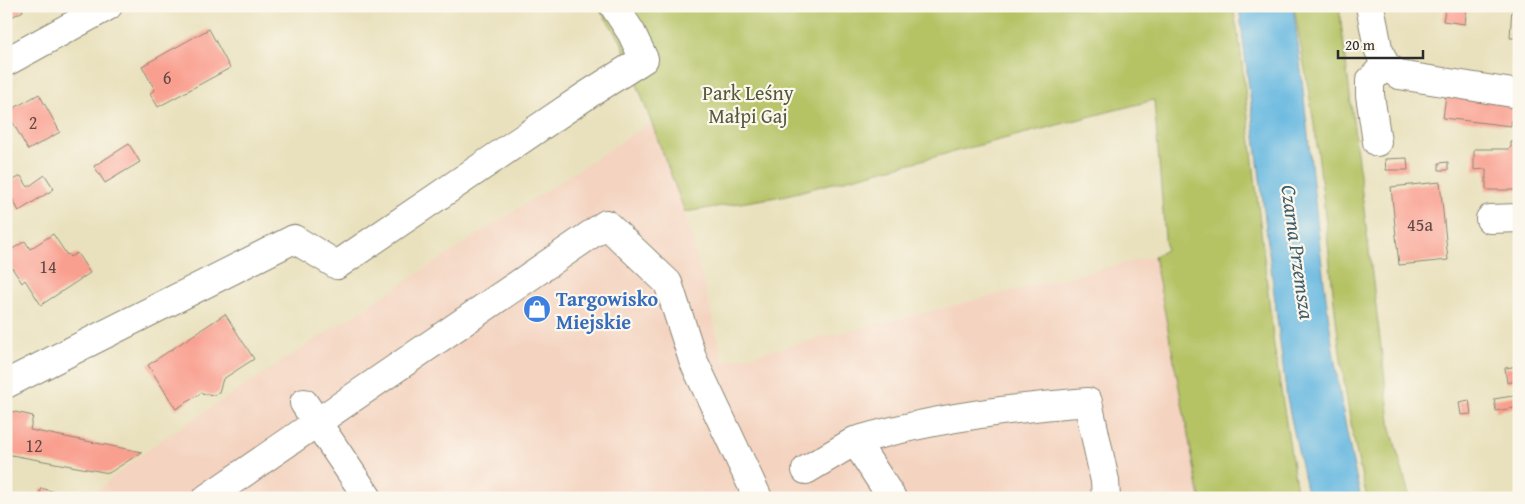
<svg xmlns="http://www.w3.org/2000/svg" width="1525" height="504" font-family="'Gentium Book Plus',serif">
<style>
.built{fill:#f4d3c0}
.green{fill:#b5c365;stroke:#707748}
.water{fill:#65b7e0;stroke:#487186}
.building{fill:#f99f8f}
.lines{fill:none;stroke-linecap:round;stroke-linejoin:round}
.minor-casing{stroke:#8a8674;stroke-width:30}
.minor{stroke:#fff;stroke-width:28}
.labels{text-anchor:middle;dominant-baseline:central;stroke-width:4.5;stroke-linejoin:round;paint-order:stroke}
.number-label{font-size:18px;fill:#5e4844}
.park-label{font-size:20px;fill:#54593c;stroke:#fbf7ec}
.shop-label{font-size:20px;font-weight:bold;fill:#366cbe;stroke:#fbf7ec;text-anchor:start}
.water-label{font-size:21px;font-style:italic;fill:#3f5c6a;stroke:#fbf7ec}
</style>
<rect width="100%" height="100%" fill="#fbf7ec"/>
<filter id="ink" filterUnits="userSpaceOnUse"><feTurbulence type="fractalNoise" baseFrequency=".02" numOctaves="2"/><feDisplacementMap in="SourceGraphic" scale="10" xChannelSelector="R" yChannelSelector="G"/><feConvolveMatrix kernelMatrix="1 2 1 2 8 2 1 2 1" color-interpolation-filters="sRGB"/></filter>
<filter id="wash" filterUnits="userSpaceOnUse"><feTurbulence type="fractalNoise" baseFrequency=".0096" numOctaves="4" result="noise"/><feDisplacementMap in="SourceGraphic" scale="20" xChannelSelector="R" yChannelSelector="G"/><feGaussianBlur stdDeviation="1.12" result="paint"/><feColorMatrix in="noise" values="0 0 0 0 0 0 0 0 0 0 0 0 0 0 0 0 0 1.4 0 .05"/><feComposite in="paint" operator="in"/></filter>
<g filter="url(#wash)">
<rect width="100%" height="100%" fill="#e9e1bd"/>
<path class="built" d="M652,122L685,212L724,362L1154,256L1200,498H87L161,440Z"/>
<g class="green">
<path d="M597,6H1233L1240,46L1274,346L1298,498H1200L1154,256L1166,250L1154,100L783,196L685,212L620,39Z"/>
<path d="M1294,6H1339L1391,429L1410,498H1367C1337,382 1332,263 1317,145C1311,98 1301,52 1294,6Z"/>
</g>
<path class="water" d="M1239,6H1293C1315,170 1322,337 1361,498H1308L1287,399Z"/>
<g id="blocks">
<g class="building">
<path d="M6,6H21L23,11L6,20Z"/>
<path d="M1446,6H1467L1465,24L1443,21Z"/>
<path d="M1512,6H1519V38H1510Z"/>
<path d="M209,29L230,68L158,107L150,93L155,90L142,66Z"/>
<path d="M39,94L60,132L28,150L7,112Z"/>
<path d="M1446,95L1514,103L1511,126L1443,118Z"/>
<path d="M1511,142H1519V190H1486V169L1474,170V149H1509L1511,147Z"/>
<path d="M129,144L140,162L105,183L94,166Z"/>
<path d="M1407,158L1408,170H1386L1385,159Z"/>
<path d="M1448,162V170H1439V163Z"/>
<path d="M45,175L54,189L19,211L6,188V184L21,176L28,187Z"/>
<path d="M1440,182L1448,260L1399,265L1391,187Z"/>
<path d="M53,234L67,255L68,254L70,257L77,253L90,273L41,305L25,280L22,283L6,259V253L25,241L30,249Z"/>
<path d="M225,314L254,359L223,379L219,392L214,395L201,393L176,409L148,365Z"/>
<path d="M1519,366V380L1507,383L1505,368Z"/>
<path d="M1519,395V407L1496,411L1494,399Z"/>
<path d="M1469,400L1471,414L1461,415L1459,402Z"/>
<path d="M6,410L33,416L30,430L142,452L109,473L6,454Z"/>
<path d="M41,488L72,497V498H38Z"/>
</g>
</g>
</g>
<g filter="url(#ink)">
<use href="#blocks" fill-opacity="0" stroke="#8a8674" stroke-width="1"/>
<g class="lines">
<g class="minor-casing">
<g id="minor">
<path d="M1370,6L1378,48L1385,65L1399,75L1519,94"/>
<path d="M6,62L108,6"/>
<path d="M1377,142L1370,95V81L1385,65"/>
<path d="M1490,219L1519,218"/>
<path d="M6,384L294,239L337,265L587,95L644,59L631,32L614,6"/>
<path d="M304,403L368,498"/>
<path d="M855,441C930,419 1010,408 1088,402L1105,481L1106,498"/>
<path d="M806,470L855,441L892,498"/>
<path d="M207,498L606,224L668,283L693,360L758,498"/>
</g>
</g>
<use href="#minor" class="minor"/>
</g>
</g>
<defs>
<g id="shop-disc" transform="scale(1.4375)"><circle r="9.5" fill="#3f7fe0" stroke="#fbf7ec"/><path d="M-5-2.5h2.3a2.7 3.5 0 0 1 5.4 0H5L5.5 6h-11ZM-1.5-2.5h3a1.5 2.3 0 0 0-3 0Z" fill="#fff"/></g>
</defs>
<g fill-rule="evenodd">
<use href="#shop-disc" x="537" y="309"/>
</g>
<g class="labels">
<g class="number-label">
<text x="167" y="77">6</text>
<text x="33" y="122">2</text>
<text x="1420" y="224">45a</text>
<text x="48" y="266">14</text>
<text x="34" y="445">12</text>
</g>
<g class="park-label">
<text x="748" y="92">Park Leśny<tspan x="748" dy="23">Małpi Gaj</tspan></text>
</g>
<g class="shop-label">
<text x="556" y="298">Targowisko<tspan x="556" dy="23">Miejskie</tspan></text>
</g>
<g class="water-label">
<text transform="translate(1298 252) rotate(82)">Czarna Przemsza</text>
</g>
</g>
<rect width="1525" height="504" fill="none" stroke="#fbf7ec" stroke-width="25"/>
<path d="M1338 50v8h85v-8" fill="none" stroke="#2b2b2b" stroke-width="2.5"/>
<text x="1345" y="50" font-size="15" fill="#2b2b2b" stroke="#fbf7ec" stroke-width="4" paint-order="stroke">20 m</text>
</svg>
